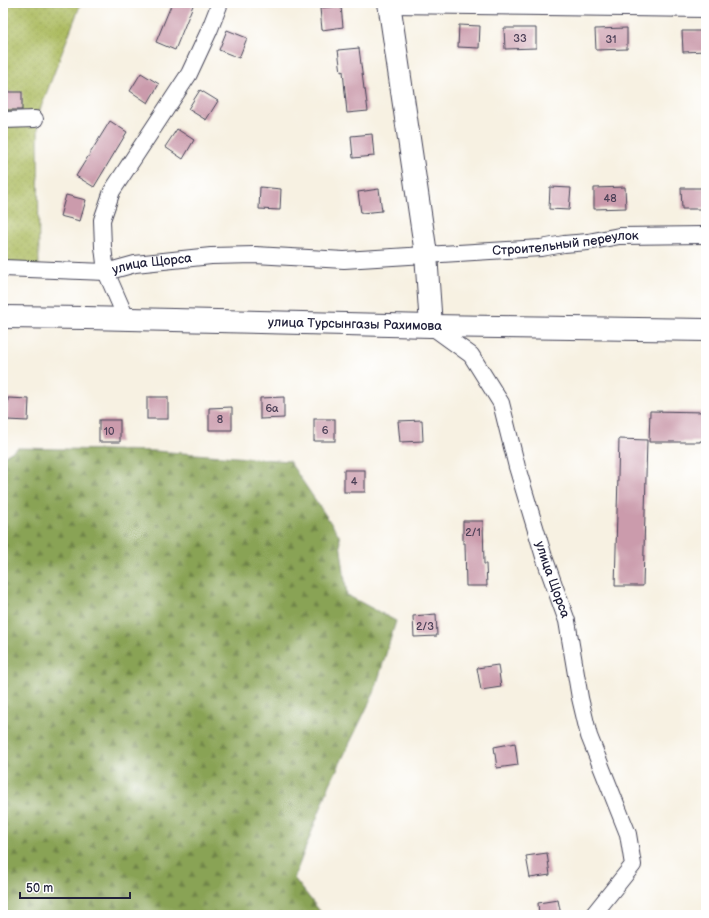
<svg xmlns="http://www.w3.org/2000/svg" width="709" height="918" font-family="'Balsamiq Sans',sans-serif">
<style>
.grass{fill:url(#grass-dots);stroke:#676e4c}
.forest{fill:url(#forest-firs);stroke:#566248}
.building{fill:#cb9bac}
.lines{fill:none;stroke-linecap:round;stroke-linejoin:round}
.street-casing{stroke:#424154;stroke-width:18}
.secondary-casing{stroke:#424154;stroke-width:24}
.street{stroke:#fff;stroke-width:16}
.secondary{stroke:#fff;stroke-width:22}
.labels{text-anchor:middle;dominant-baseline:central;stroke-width:3;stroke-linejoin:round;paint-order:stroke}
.number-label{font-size:11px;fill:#4c4057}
.street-label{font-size:13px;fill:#22223b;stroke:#fff}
</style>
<defs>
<pattern id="grass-dots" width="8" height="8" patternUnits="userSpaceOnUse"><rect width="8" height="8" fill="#acbb5e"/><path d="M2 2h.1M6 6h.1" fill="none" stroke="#94a053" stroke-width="1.8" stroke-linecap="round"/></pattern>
<pattern id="forest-firs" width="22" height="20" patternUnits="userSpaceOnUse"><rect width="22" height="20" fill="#89a355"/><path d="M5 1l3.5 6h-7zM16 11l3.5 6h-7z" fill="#708448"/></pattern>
</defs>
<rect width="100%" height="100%" fill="#fff"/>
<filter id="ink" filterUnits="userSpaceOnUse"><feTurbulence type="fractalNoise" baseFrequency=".025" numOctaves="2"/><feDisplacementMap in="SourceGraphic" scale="8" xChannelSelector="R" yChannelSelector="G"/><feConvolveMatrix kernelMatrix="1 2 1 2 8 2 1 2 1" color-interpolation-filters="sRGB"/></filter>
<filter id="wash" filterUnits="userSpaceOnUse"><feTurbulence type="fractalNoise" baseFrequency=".012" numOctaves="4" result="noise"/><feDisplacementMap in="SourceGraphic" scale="16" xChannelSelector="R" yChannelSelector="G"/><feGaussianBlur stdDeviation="0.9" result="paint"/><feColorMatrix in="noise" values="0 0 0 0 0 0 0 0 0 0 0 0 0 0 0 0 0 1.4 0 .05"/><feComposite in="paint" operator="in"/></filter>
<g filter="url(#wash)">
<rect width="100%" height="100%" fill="#f7f1e2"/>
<path class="grass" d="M3,3H81L38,115L39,272L3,273Z"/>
<path class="forest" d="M18,448L155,451L289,461L339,535L347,595L396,621L374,693L330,784L294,878L323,915H3V457Z"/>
<g id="blocks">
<g class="building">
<path d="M172,3H194L175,50L156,42Z"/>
<path d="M341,6L343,27L322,30L320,8Z"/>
<path d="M459,25L480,26L479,48L458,47Z"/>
<path d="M504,28H536V48L505,49Z"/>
<path d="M627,28V49L596,50L595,29Z"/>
<path d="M227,30L247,38L239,58L219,50Z"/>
<path d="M682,31H706V51L683,52Z"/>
<path d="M359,48L364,89H365L368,111L347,113L343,71L341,72L338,50Z"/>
<path d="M141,73L159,84L148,103L130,91Z"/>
<path d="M200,90L218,101L206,120L188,109Z"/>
<rect x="3" y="92" width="19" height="18"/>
<path d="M110,121L127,132L94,187L76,176Z"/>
<path d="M177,129L194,140L183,159L165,147Z"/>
<path d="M372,134L374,156L353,158L351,136Z"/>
<path d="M260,187L281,189L280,210L259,209Z"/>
<path d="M550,187L571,188L569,210L549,209Z"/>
<path d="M625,187L626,208L594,209V188Z"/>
<path d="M681,188H706V209H682Z"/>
<path d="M379,189L382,211L361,213L358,192Z"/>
<path d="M66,195L86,200L80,221L60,216Z"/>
<rect x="147" y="397" width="21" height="22"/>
<path d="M284,397V418L260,419V398Z"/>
<path d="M8,398L29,399L28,421L7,420Z"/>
<path d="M232,407V430H209V408Z"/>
<path d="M650,411L706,412V441H700V442H649Z"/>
<rect x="314" y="419" width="21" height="22"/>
<rect x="99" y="420" width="21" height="22"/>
<path d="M422,420L423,441L400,442L398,421Z"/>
<path d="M619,439L647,440L643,586H615Z"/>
<rect x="344" y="470" width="21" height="22"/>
<path d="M463,521H483L484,564H486L487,586H466L465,543H463Z"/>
<path d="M436,614L437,636L414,637L413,616Z"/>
<path d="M498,665L501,687L481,690L477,668Z"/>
<path d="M515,743L518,765L497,768L494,747Z"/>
<path d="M547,853L550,875L530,878L526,856Z"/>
<path d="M558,900L561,915H539L538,903Z"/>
</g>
</g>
</g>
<g filter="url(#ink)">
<use href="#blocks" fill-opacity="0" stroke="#424154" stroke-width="1"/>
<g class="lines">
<g class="street-casing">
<g id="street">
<path d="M389,5L706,9"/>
<path d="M3,120L35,119"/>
<path id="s1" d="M3,268L106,272L135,264L211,256L255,255L344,260L541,248L564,244L588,242L619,236L706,235"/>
<path d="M127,320L106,272L103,247L102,220L112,191L189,74L209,31L220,3"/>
<path id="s2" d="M431,326L471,355L501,403L517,467L544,557L567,621L580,698L589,736L628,834L633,865L593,915"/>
</g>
</g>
<g class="secondary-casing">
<g id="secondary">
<path d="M389,3L426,254L431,326"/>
<path id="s3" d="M3,317L86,318L431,326L706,330"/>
</g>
</g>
<use href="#street" class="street"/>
<use href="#secondary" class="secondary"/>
</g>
</g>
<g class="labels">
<g class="number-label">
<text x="520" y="38">33</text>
<text x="611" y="39">31</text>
<text x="610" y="198">48</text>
<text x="272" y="408">6а</text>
<text x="220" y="419">8</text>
<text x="325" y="430">6</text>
<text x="109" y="431">10</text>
<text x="354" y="481">4</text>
<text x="473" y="532">2/1</text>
<text x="425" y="626">2/3</text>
</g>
<g class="street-label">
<text stroke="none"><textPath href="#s1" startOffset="565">Строительный переулок</textPath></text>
<text stroke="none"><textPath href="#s1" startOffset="150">улица Щорса</textPath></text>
<text stroke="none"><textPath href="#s3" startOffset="352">улица Турсынгазы Рахимова</textPath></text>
<text stroke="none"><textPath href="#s2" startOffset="290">улица Щорса</textPath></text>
</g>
</g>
<rect width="709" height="918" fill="none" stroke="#fff" stroke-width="16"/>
<path d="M20 892v6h110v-6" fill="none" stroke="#22223b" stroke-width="2"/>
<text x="26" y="892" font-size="12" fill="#22223b" stroke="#ffffff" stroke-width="3" paint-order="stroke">50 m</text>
</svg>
